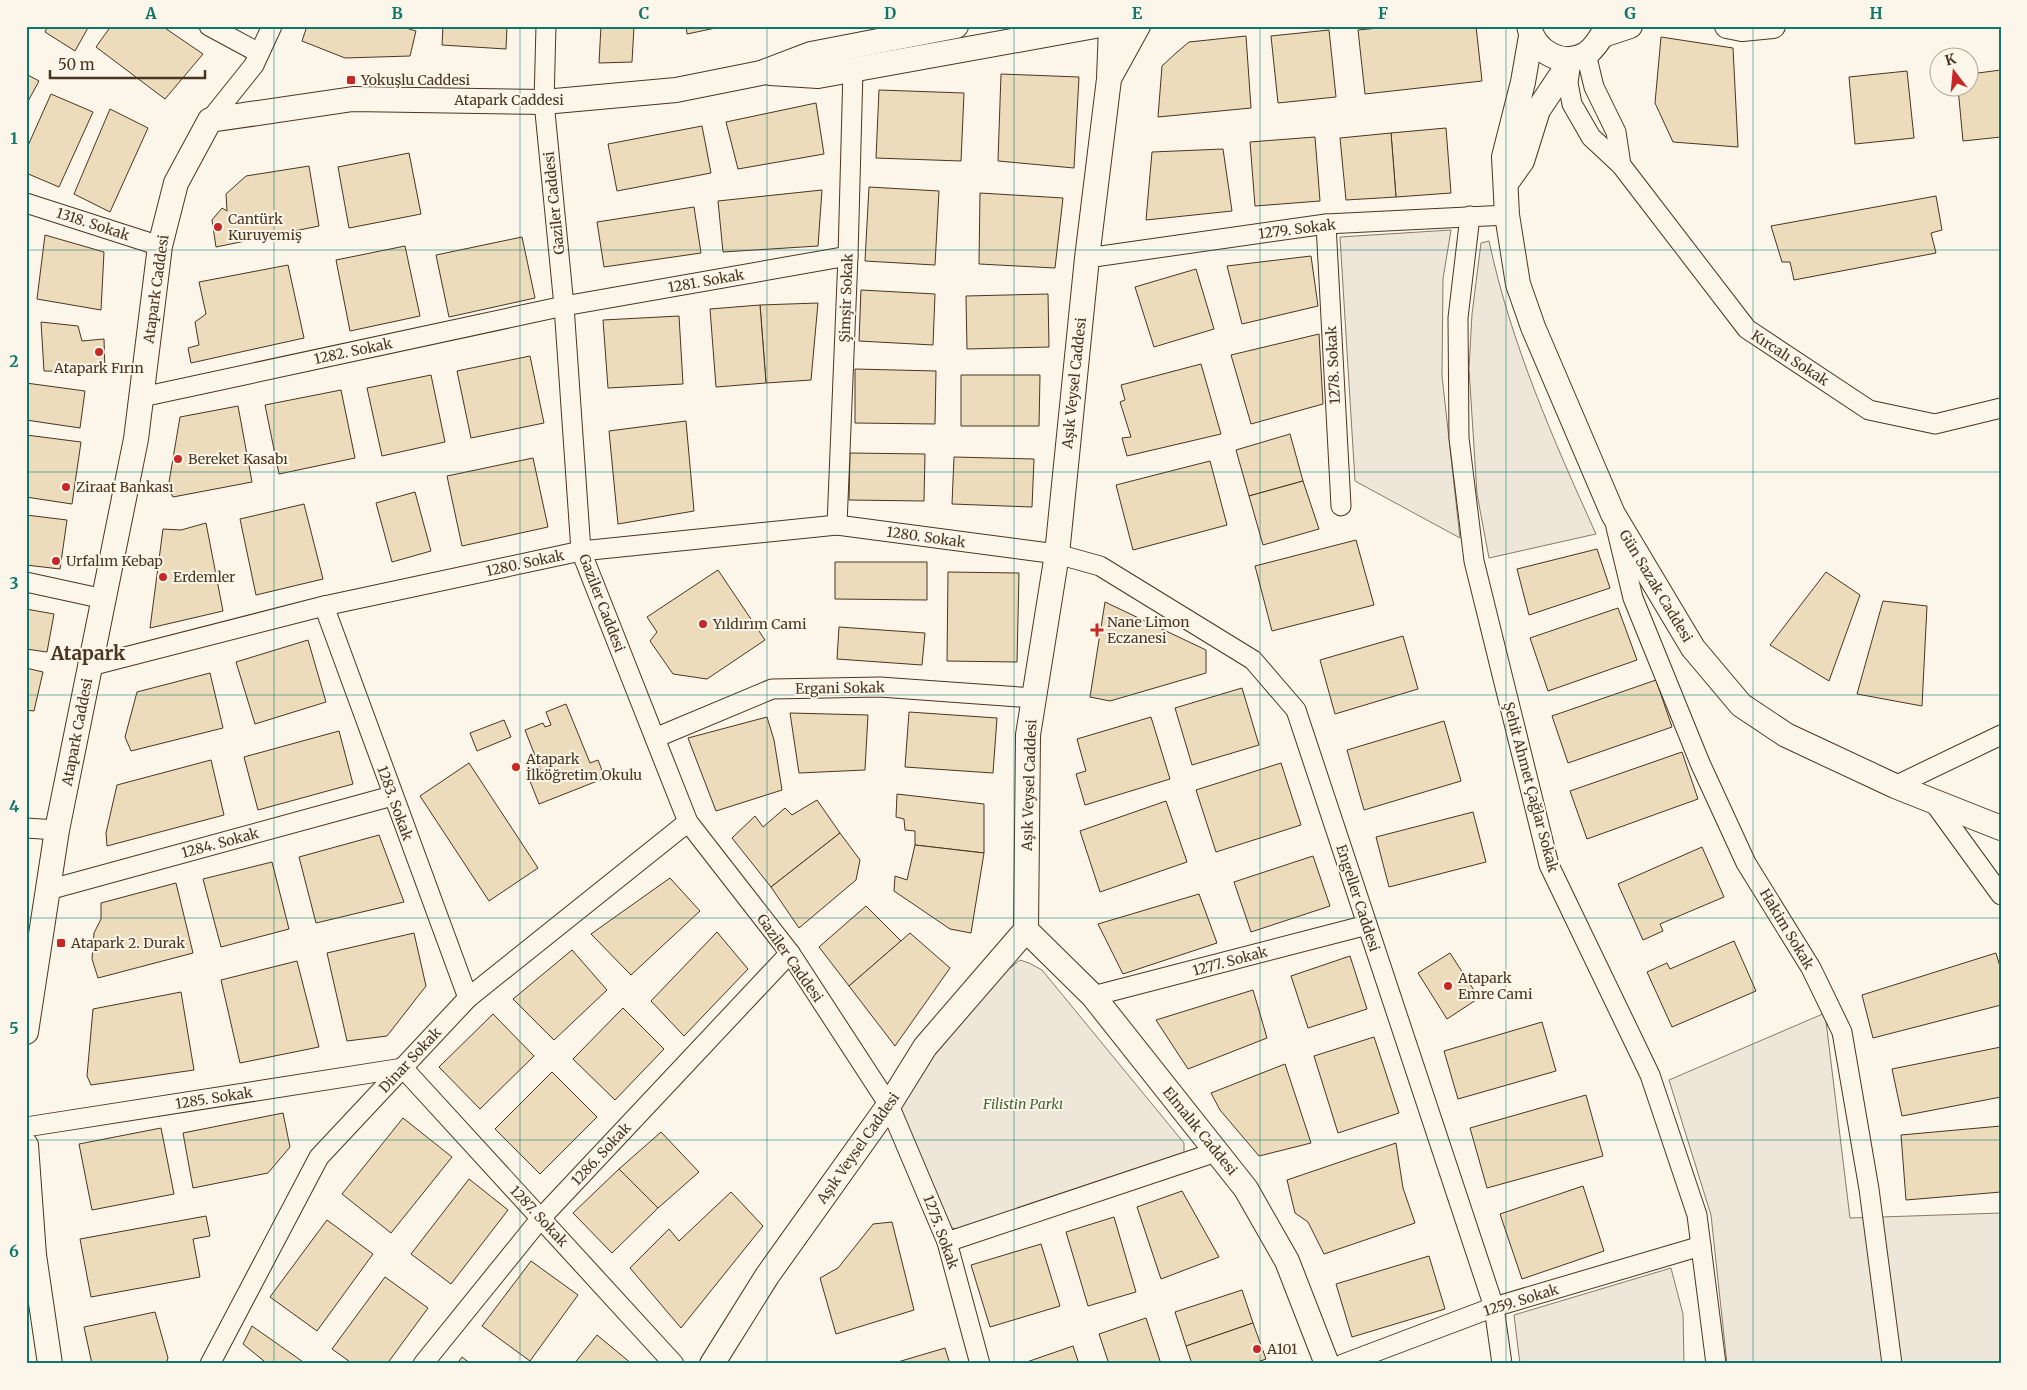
<svg xmlns="http://www.w3.org/2000/svg" width="2027" height="1390" font-family="Merriweather,serif">
<style>
.green{fill:#ede6d9;stroke:#887966}
.building{fill:#ecdcbc;stroke:#4a3520}
.lines{fill:none;stroke-linecap:round;stroke-linejoin:round}
.minor-casing{stroke:#4a3520;stroke-width:21}
.tertiary-casing{stroke:#4a3520;stroke-width:26}
.minor{stroke:#fbf6e9;stroke-width:19}
.tertiary{stroke:#fbf6e9;stroke-width:24}
.grid{fill:none;stroke:#0f766e;stroke-width:1;stroke-opacity:0.55}
.poi-dot{fill:#c62828;stroke:#fbf6e9;stroke-width:2}
.labels{text-anchor:middle;dominant-baseline:central;stroke-width:4;stroke-linejoin:round;paint-order:stroke}
.poi-label{font-size:14px;fill:#4a3520;stroke:#fbf6e9;text-anchor:start}
.street-label{font-size:14px;fill:#4a3520;stroke:#fbf6e9}
.park-label{font-size:14px;font-style:italic;fill:#436837;stroke:#fbf6e9}
.district-label{font-size:19px;font-weight:bold;fill:#4a3520;stroke:#fbf6e9}
.neatline{fill:none;stroke:#0f766e;stroke-width:2}
.grid-label{font-size:16px;text-anchor:middle;font-weight:bold;fill:#0f766e}
</style>
<rect width="100%" height="100%" fill="#fbf6e9"/>
<g class="green">
<path d="M1451,230L1443,279L1442,376L1460,538L1355,481L1340,237Z"/>
<path d="M1489,241C1511,344 1553,439 1596,534L1489,558L1477,494L1469,369L1472,314L1481,243Z"/>
<path d="M1020,960L1029,963L1042,970L1184,1143V1155L962,1229L949,1228L900,1109L923,1069L989,985Z"/>
<path d="M1825,1013L1850,1218L2001,1213V1364H1727L1711,1215L1669,1080Z"/>
<path d="M1671,1268L1683,1314L1684,1364H1520L1514,1315Z"/>
</g>
<g class="building">
<path d="M48,26H89L75,51L45,32Z"/>
<path d="M111,26H162L203,54L165,99L96,47Z"/>
<path d="M307,26H399L416,31L410,56L345,58L302,41Z"/>
<path d="M443,26H507L506,49L442,45Z"/>
<path d="M601,26H634L632,62L599,63Z"/>
<path d="M686,26H725L687,34Z"/>
<path d="M1398,26H1476L1482,81L1365,94L1358,30Z"/>
<path d="M1329,30L1336,97L1278,103L1271,36Z"/>
<path d="M1246,36L1251,108L1158,117L1162,66L1176,53L1189,42Z"/>
<path d="M1661,37L1733,48L1738,147L1673,142L1655,103Z"/>
<path d="M2001,70V137L1963,141L1958,88H1970V74Z"/>
<path d="M1907,71L1914,138L1855,144L1849,77Z"/>
<path d="M26,74L39,81L26,105Z"/>
<path d="M1001,74L1079,77L1074,168L998,161Z"/>
<path d="M879,90L964,93L961,161L876,158Z"/>
<path d="M51,94L93,112L59,187L26,173V150Z"/>
<path d="M816,103L824,154L738,169L726,122Z"/>
<path d="M110,109L148,128L110,212L74,194Z"/>
<path d="M702,126L711,173L617,191L608,144Z"/>
<path d="M1446,128L1451,193L1396,197L1391,133Z"/>
<path d="M1391,133L1396,197L1346,200L1340,138Z"/>
<path d="M1315,137L1320,201L1255,206L1250,142Z"/>
<path d="M1223,149L1232,211L1146,220L1152,152Z"/>
<path d="M409,153L421,214L349,228L338,167Z"/>
<path d="M309,166L319,226L216,247L212,220L222,208L227,211L226,194L246,176Z"/>
<path d="M869,187L939,191L935,265L865,261Z"/>
<path d="M822,190L818,246L723,252L718,201Z"/>
<path d="M980,193L1063,198L1055,268L979,264Z"/>
<path d="M1936,196L1942,230L1931,233L1936,253L1794,280L1790,262H1782L1771,226Z"/>
<path d="M694,207L701,253L604,267L597,222Z"/>
<path d="M45,235L104,252L101,310L37,299Z"/>
<path d="M522,237L535,298L449,317L436,255Z"/>
<path d="M405,246L420,316L350,331L336,260Z"/>
<path d="M1311,256L1318,306L1242,324L1227,266Z"/>
<path d="M288,265L304,338L191,363L188,348L199,345L195,322L206,314L199,282Z"/>
<path d="M1196,269L1214,329L1154,347L1135,287Z"/>
<path d="M861,290L935,294L933,345L859,341Z"/>
<path d="M1048,294L1049,347L967,349L966,296Z"/>
<path d="M818,303L811,380L766,383L760,305Z"/>
<path d="M760,305L766,383L716,387L710,309Z"/>
<path d="M679,316L683,384L608,388L603,320Z"/>
<path d="M41,322L78,326L82,341L104,339L105,372L44,371Z"/>
<path d="M1319,334L1323,404L1251,424L1231,355Z"/>
<path d="M530,356L544,423L471,438L457,371Z"/>
<path d="M1201,364L1221,434L1127,456L1122,438L1131,437L1120,402L1125,400L1121,385Z"/>
<path d="M855,369L936,371L935,424L855,423Z"/>
<path d="M431,375L445,442L382,456L367,388Z"/>
<path d="M961,375H1040L1039,426H961Z"/>
<path d="M26,383L85,391L80,428L26,420Z"/>
<path d="M341,390L355,458L279,474L265,405Z"/>
<path d="M238,406L252,482L173,497L168,488L180,417Z"/>
<path d="M686,421L694,511L618,524L609,431Z"/>
<path d="M1290,434L1303,481L1249,496L1236,450Z"/>
<path d="M26,435L81,442L72,504L26,497Z"/>
<path d="M850,453L925,454L924,501L849,500Z"/>
<path d="M954,457L1034,459L1032,507L952,504Z"/>
<path d="M533,458L548,527L462,546L447,476Z"/>
<path d="M1210,461L1227,525L1133,550L1116,485Z"/>
<path d="M1303,481L1319,529L1263,545L1249,496Z"/>
<path d="M415,492L431,551L392,562L376,503Z"/>
<path d="M304,504L323,579L256,595L240,519Z"/>
<path d="M26,515L67,520L60,569L26,565Z"/>
<path d="M206,523L223,611L150,628L163,529L181,530Z"/>
<path d="M1356,540L1374,605L1272,631L1255,566Z"/>
<path d="M1597,549L1610,588L1529,615L1517,569Z"/>
<path d="M835,562H927V600L835,599Z"/>
<path d="M718,570L765,640L707,679L673,674L650,641L657,632L647,617Z"/>
<path d="M948,572L1019,573L1017,662L947,661Z"/>
<path d="M1826,572L1860,595L1829,681L1770,645Z"/>
<path d="M1883,601L1927,606L1922,706L1857,694Z"/>
<path d="M1105,602L1206,650V673L1110,701L1090,697Z"/>
<path d="M1618,608L1637,660L1548,691L1530,638Z"/>
<path d="M26,609L54,614L47,652L26,649Z"/>
<path d="M839,627L925,633L922,665L837,659Z"/>
<path d="M1403,636L1418,689L1335,714L1320,660Z"/>
<path d="M308,640L326,702L255,724L236,662Z"/>
<path d="M26,668L43,672L34,711L26,710Z"/>
<path d="M210,673L223,728L131,751L125,737L137,692Z"/>
<path d="M1656,680L1672,727L1568,763L1552,716Z"/>
<path d="M1242,688L1259,745L1192,765L1175,708Z"/>
<path d="M566,704L590,763L598,760L605,778L539,804L528,776L541,771L525,730L543,723L545,727L551,725L546,712Z"/>
<path d="M909,712L997,718L993,773L905,767Z"/>
<path d="M790,713L868,715L865,770L799,773Z"/>
<path d="M767,717L774,740L782,790L716,811L688,738Z"/>
<path d="M1151,717L1170,779L1085,805L1076,774L1086,771L1077,739Z"/>
<path d="M504,720L511,737L477,751L470,733Z"/>
<path d="M1444,721L1461,781L1364,810L1347,750Z"/>
<path d="M339,731L353,784L258,810L244,757Z"/>
<path d="M1682,752L1698,799L1587,839L1570,791Z"/>
<path d="M211,760L224,815L107,846L106,833L117,785Z"/>
<path d="M469,763L538,868L489,901L420,796Z"/>
<path d="M1281,763L1301,825L1216,852L1196,790Z"/>
<path d="M897,794L984,804V853L915,845V831L905,830L904,819L896,817Z"/>
<path d="M817,800L840,833L771,887L732,838L755,816L763,827L785,808L792,815Z"/>
<path d="M1166,801L1187,862L1100,892L1080,831Z"/>
<path d="M1473,812L1486,862L1389,887L1376,837Z"/>
<path d="M840,833L860,860L856,880L799,928L771,887Z"/>
<path d="M379,835L404,902L316,923L299,857Z"/>
<path d="M915,845L984,853L971,933L950,929L894,891L895,876L907,880Z"/>
<path d="M1702,847L1724,897L1660,924L1663,931L1643,940L1618,884Z"/>
<path d="M1313,856L1330,906L1251,932L1234,882Z"/>
<path d="M272,862L289,929L221,947L203,879Z"/>
<path d="M670,878L700,911L631,975L591,934Z"/>
<path d="M176,883L193,953L98,978L92,959L94,933L101,919V903Z"/>
<path d="M1199,894L1217,943L1123,974L1098,924Z"/>
<path d="M866,906L901,941L849,986L819,947Z"/>
<path d="M717,932L748,969L684,1036L651,1001Z"/>
<path d="M414,933L426,986L387,1036L347,1041L327,953Z"/>
<path d="M910,933L950,968L895,1046L849,986Z"/>
<path d="M1734,941L1756,991L1672,1027L1647,972L1667,963L1670,969Z"/>
<path d="M572,950L607,990L554,1040L513,999Z"/>
<path d="M1450,953L1479,998L1447,1019L1418,973Z"/>
<path d="M1996,953L2001,970V1005L1873,1038L1862,995Z"/>
<path d="M1350,956L1367,1009L1308,1028L1291,976Z"/>
<path d="M297,961L319,1047L240,1063L221,980Z"/>
<path d="M1253,990L1267,1038L1188,1069L1156,1020Z"/>
<path d="M181,992L194,1070L91,1085L87,1076L93,1009Z"/>
<path d="M623,1008L664,1049L615,1100L573,1059Z"/>
<path d="M493,1014L534,1056L480,1109L439,1067Z"/>
<path d="M1542,1022L1556,1071L1458,1099L1444,1051Z"/>
<path d="M1374,1037L1399,1113L1338,1133L1314,1056Z"/>
<path d="M2001,1047V1097L1902,1116L1892,1069Z"/>
<path d="M1285,1064L1311,1143L1259,1156L1220,1110L1211,1093Z"/>
<path d="M552,1072L597,1117L540,1174L495,1129Z"/>
<path d="M1586,1095L1603,1156L1487,1188L1470,1128Z"/>
<path d="M283,1113L290,1147L268,1173L193,1188L183,1133Z"/>
<path d="M403,1118L452,1157L391,1233L342,1194Z"/>
<path d="M2001,1126V1192L1906,1200L1901,1135Z"/>
<path d="M161,1128L174,1194L92,1210L79,1144Z"/>
<path d="M661,1132L699,1172L658,1208L619,1169Z"/>
<path d="M1396,1143L1403,1188L1415,1223L1324,1254L1308,1222L1295,1213L1287,1180Z"/>
<path d="M619,1169L658,1208L612,1253L573,1213Z"/>
<path d="M469,1179L508,1210L451,1284L411,1254Z"/>
<path d="M1583,1186L1604,1251L1522,1279L1500,1214Z"/>
<path d="M1182,1191L1219,1257L1161,1279L1137,1207Z"/>
<path d="M731,1192L763,1226L681,1328L630,1268L669,1229L679,1241Z"/>
<path d="M206,1216L210,1236L193,1239L200,1277L91,1297L80,1239Z"/>
<path d="M1114,1217L1136,1292L1088,1306L1066,1232Z"/>
<path d="M327,1220L373,1254L317,1331L270,1297Z"/>
<path d="M892,1222L914,1310L836,1334L820,1278L838,1268L873,1224Z"/>
<path d="M1041,1244L1060,1306L990,1327L971,1265Z"/>
<path d="M1429,1256L1445,1309L1352,1337L1336,1284Z"/>
<path d="M531,1261L578,1295L530,1361L482,1326Z"/>
<path d="M385,1277L428,1308L387,1364H353L332,1349Z"/>
<path d="M1242,1290L1253,1323L1186,1346L1175,1312Z"/>
<path d="M155,1312L168,1358L166,1364H92L84,1327Z"/>
<path d="M1146,1318L1161,1364H1109L1099,1334Z"/>
<path d="M1253,1323L1266,1359L1252,1364H1192L1186,1346Z"/>
<path d="M252,1326L306,1364H262L264,1361L243,1344Z"/>
<path d="M597,1335L632,1364H574Z"/>
<path d="M1073,1346L1079,1364H1021Z"/>
<path d="M945,1348L950,1364H891Z"/>
<path d="M462,1357L471,1364H457Z"/>
</g>
<g class="lines">
<g class="minor-casing">
<g id="minor">
<path d="M209,26L259,53"/>
<path d="M546,26L544,102L564,306L581,551L688,822L790,953L889,1105L947,1242L980,1364"/>
<path d="M1586,54L1594,87L1616,132L1621,165"/>
<path d="M1571,61L1568,83L1572,104L1591,137L1621,165L1747,329L1869,410L1935,424L2001,408"/>
<path d="M210,120L254,65L272,26"/>
<path d="M26,203L160,246"/>
<path d="M1470,216L1458,318L1459,438L1474,561L1549,865L1650,1075L1697,1215L1716,1364"/>
<path d="M1326,224L1341,506"/>
<path d="M1087,258L1326,224L1507,215"/>
<path d="M142,397L564,306L848,256"/>
<path d="M837,525L848,256L853,70"/>
<path d="M1616,527L1633,598L1700,763L1746,863L1811,968L1842,1032L1869,1189L1892,1364"/>
<path d="M26,582L104,599"/>
<path d="M324,606L468,998"/>
<path d="M90,666L324,606L581,551L837,525L1057,554L1100,566L1253,660L1296,710L1494,1307L1502,1364"/>
<path d="M655,738L772,689L880,687L1034,698"/>
<path d="M1895,786L2001,735"/>
<path d="M1932,800L2001,895"/>
<path d="M26,828L57,830"/>
<path d="M48,890L392,796"/>
<path d="M1093,996L1367,925"/>
<path d="M26,1127L403,1068L674,1364"/>
<path d="M947,1242L1216,1152"/>
<path d="M210,1364L319,1157L468,998L688,822"/>
<path d="M423,1364L541,1218L790,953"/>
<path d="M1343,1364L1494,1307L1701,1246"/>
</g>
</g>
<g class="tertiary-casing">
<g id="tertiary">
<path d="M1529,26C1534,51 1562,68 1586,54C1595,48 1602,36 1607,26"/>
<path d="M1727,26L1742,29L1773,26"/>
<path d="M1603,35L1630,26"/>
<path d="M1531,36L1523,82L1504,157L1507,215L1518,284L1533,327L1613,514L1693,648L1741,705L1786,735L1895,786L2001,828"/>
<path d="M770,73L818,76L1095,26"/>
<path d="M1111,75L1138,26"/>
<path d="M1507,182L1522,161L1538,110L1572,59"/>
<path d="M1026,930L1093,996L1246,1189L1287,1261L1327,1364"/>
<path d="M26,1032L57,830L136,439L160,246L176,183L210,120L353,99L544,102L676,90L761,73L811,54L956,26"/>
<path d="M26,1145L34,1255L50,1364"/>
<path d="M712,1364L767,1276L889,1105L925,1047L1026,930L1028,735L1057,554L1087,258L1109,79L1111,26"/>
</g>
</g>
<use href="#minor" class="minor"/>
<use href="#tertiary" class="tertiary"/>
</g>
<path class="grid" d="M274,26V1364M520,26V1364M767,26V1364M1014,26V1364M1260,26V1364M1506,26V1364M1753,26V1364M26,250H2001M26,472H2001M26,695H2001M26,918H2001M26,1140H2001"/>
<g class="poi-dot">
<rect x="346" y="75" width="10" height="10" rx="2.5"/>
<circle cx="218" cy="227" r="5"/>
<circle cx="99" cy="352" r="5"/>
<circle cx="178" cy="459" r="5"/>
<circle cx="66" cy="487" r="5"/>
<circle cx="56" cy="561" r="5"/>
<circle cx="163" cy="577" r="5"/>
<circle cx="703" cy="624" r="5"/>
<path d="M1094.5 622.5h5v5h5v5h-5v5h-5v-5h-5v-5h5z"/>
<circle cx="516" cy="767" r="5"/>
<rect x="56" y="938" width="10" height="10" rx="2.5"/>
<circle cx="1448" cy="986" r="5"/>
<circle cx="1257" cy="1349" r="5"/>
</g>
<g class="labels">
<g class="poi-label">
<text x="361" y="80">Yokuşlu Caddesi</text>
<text x="228" y="219">Cantürk<tspan x="228" dy="16">Kuruyemiş</tspan></text>
<text x="99" y="368" text-anchor="middle">Atapark Fırın</text>
<text x="188" y="459">Bereket Kasabı</text>
<text x="76" y="487">Ziraat Bankası</text>
<text x="66" y="561">Urfalım Kebap</text>
<text x="173" y="577">Erdemler</text>
<text x="1107" y="622">Nane Limon<tspan x="1107" dy="16">Eczanesi</tspan></text>
<text x="713" y="624">Yıldırım Cami</text>
<text x="526" y="759">Atapark<tspan x="526" dy="16">İlköğretim Okulu</tspan></text>
<text x="71" y="943">Atapark 2. Durak</text>
<text x="1458" y="978">Atapark<tspan x="1458" dy="16">Emre Cami</tspan></text>
<text x="1267" y="1349">A101</text>
</g>
<g class="street-label">
<text x="509" y="100">Atapark Caddesi</text>
<text transform="translate(554 203) rotate(-96)">Gaziler Caddesi</text>
<text transform="translate(93 224) rotate(18)">1318. Sokak</text>
<text transform="translate(1297 229) rotate(-7)">1279. Sokak</text>
<text transform="translate(706 281) rotate(-10)">1281. Sokak</text>
<text transform="translate(156 289) rotate(-82)">Atapark Caddesi</text>
<text transform="translate(846 298) rotate(-88)">Şimşir Sokak</text>
<text transform="translate(353 351) rotate(-12)">1282. Sokak</text>
<text transform="translate(1790 358) rotate(33)">Kırcalı Sokak</text>
<text transform="translate(1333 365) rotate(-93)">1278. Sokak</text>
<text transform="translate(1074 383) rotate(-84)">Aşık Veysel Caddesi</text>
<text transform="translate(926 537) rotate(8)">1280. Sokak</text>
<text transform="translate(525 563) rotate(-12)">1280. Sokak</text>
<text transform="translate(1656 586) rotate(59)">Gün Sazak Caddesi</text>
<text transform="translate(602 603) rotate(69)">Gaziler Caddesi</text>
<text transform="translate(840 688) rotate(-1)">Ergani Sokak</text>
<text transform="translate(77 732) rotate(-79)">Atapark Caddesi</text>
<text transform="translate(1029 785) rotate(-88)">Aşık Veysel Caddesi</text>
<text transform="translate(1531 787) rotate(75)">Şehit Ahmet Çağlar Sokak</text>
<text transform="translate(395 803) rotate(70)">1283. Sokak</text>
<text transform="translate(220 843) rotate(-15)">1284. Sokak</text>
<text transform="translate(1358 898) rotate(72)">Engeller Caddesi</text>
<text transform="translate(1787 929) rotate(59)">Hakim Sokak</text>
<text transform="translate(790 958) rotate(55)">Gaziler Caddesi</text>
<text transform="translate(1230 961) rotate(-15)">1277. Sokak</text>
<text transform="translate(410 1060) rotate(-47)">Dinar Sokak</text>
<text transform="translate(214 1098) rotate(-9)">1285. Sokak</text>
<text transform="translate(1200 1131) rotate(51)">Elmalık Caddesi</text>
<text transform="translate(858 1148) rotate(-55)">Aşık Veysel Caddesi</text>
<text transform="translate(601 1154) rotate(-47)">1286. Sokak</text>
<text transform="translate(539 1216) rotate(47)">1287. Sokak</text>
<text transform="translate(941 1232) rotate(70)">1275. Sokak</text>
<text transform="translate(1521 1300) rotate(-17)">1259. Sokak</text>
</g>
<g class="park-label">
<text x="1023" y="1104">Filistin Parkı</text>
</g>
<g class="district-label">
<text x="88" y="653">Atapark</text>
</g>
</g>
<rect width="2027" height="1390" fill="none" stroke="#fbf6e9" stroke-width="55"/>
<g transform="translate(1954 72) rotate(344)"><circle r="24" fill="#fbf6e9" stroke="#b4a999"/>
<path d="M0-4L9 19L0 12L-9 19Z" fill="#c62828"/>
<text y="-8" font-size="14" font-weight="bold" text-anchor="middle" fill="#4a3520">K</text>
</g>
<path d="M50 70v8h155v-8" fill="none" stroke="#4a3520" stroke-width="2.5"/>
<text x="58" y="70" font-size="15" fill="#4a3520" stroke="#fbf6e9" stroke-width="4" paint-order="stroke">50 m</text>
<rect x="28" y="28" width="1972" height="1334" class="neatline"/>
<g class="grid-label">
<text x="151" y="19">A</text>
<text x="397" y="19">B</text>
<text x="644" y="19">C</text>
<text x="890" y="19">D</text>
<text x="1137" y="19">E</text>
<text x="1383" y="19">F</text>
<text x="1630" y="19">G</text>
<text x="1876" y="19">H</text>
<text x="14" y="144">1</text>
<text x="14" y="367">2</text>
<text x="14" y="589">3</text>
<text x="14" y="812">4</text>
<text x="14" y="1034">5</text>
<text x="14" y="1257">6</text>
</g>
</svg>
